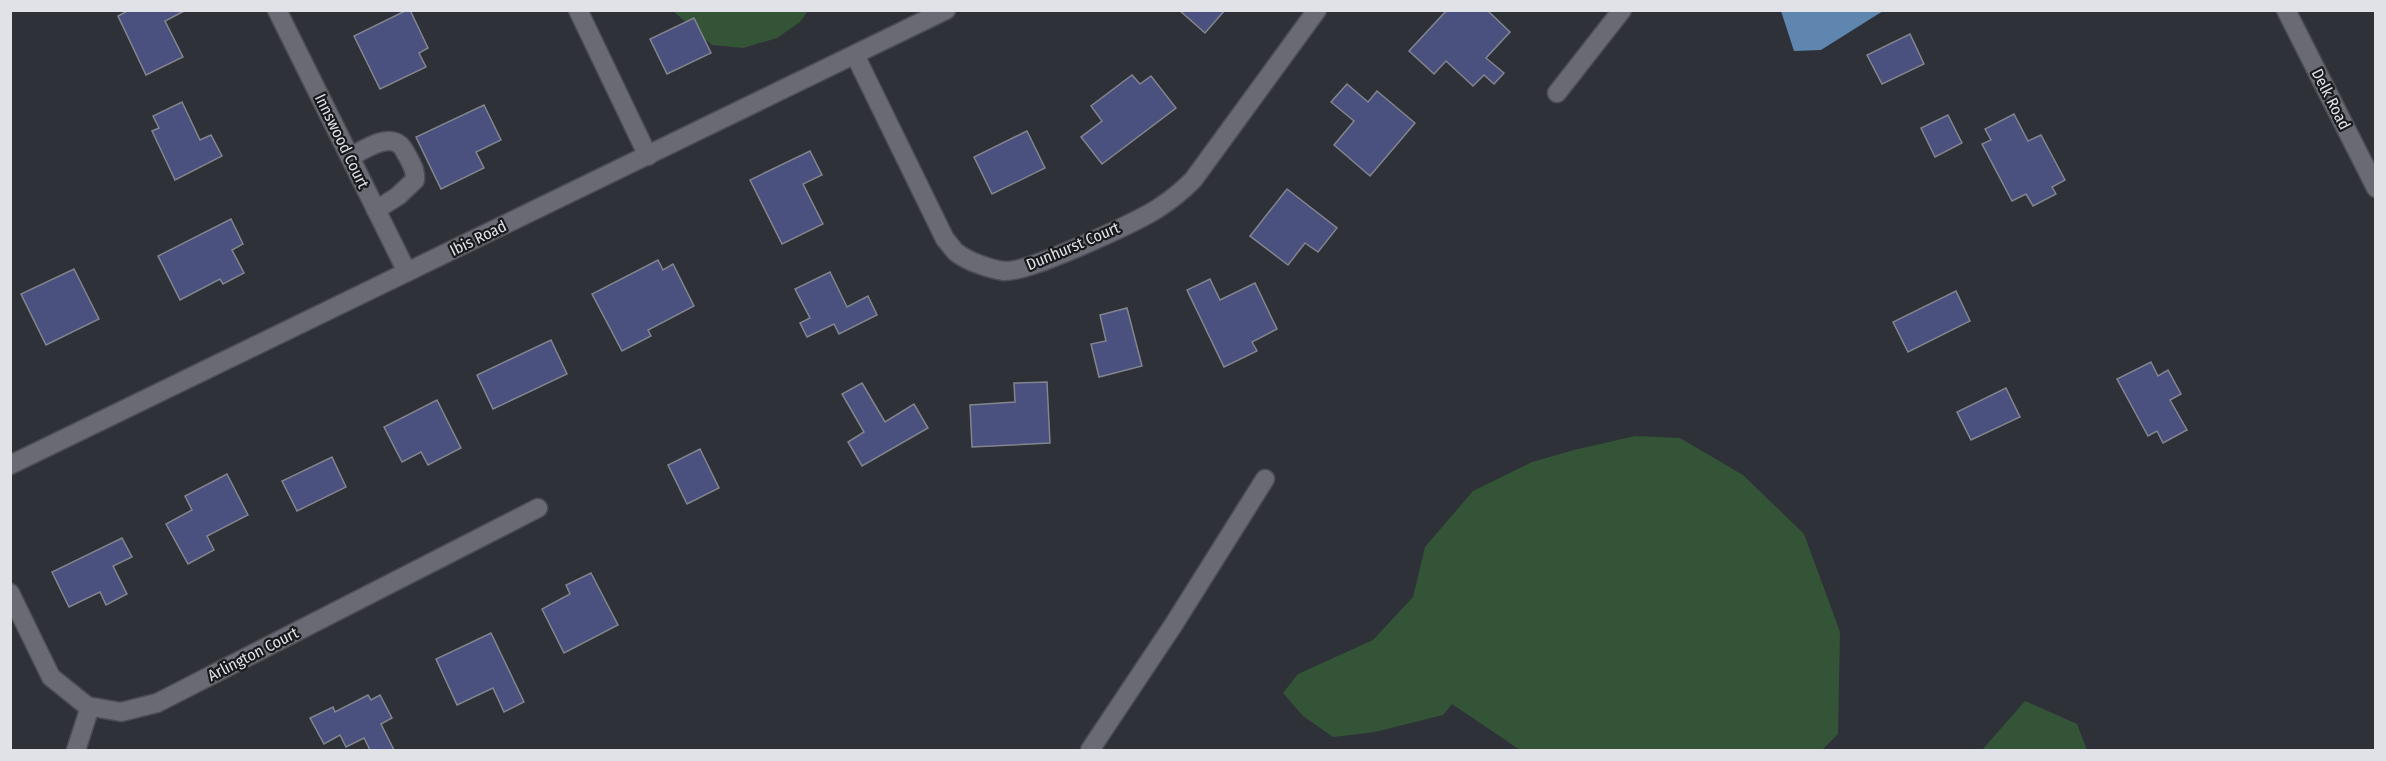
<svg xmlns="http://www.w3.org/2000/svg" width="2386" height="761" font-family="'Fira Sans Condensed',sans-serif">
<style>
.green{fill:#335436}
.water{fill:#5f86ae}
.building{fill:#4a517f;stroke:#83858e;stroke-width:1.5}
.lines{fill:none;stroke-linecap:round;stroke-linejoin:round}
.minor-casing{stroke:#4c4d54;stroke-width:21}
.minor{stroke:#696a73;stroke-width:18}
.labels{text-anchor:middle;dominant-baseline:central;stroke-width:4.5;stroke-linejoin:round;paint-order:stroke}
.street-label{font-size:16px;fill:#e1e2e7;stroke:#18191c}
</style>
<rect width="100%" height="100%" fill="#2f3139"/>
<g class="green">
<path d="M673,11H808L800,22L777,38L743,48L712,45Z"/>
<path d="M1635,436L1680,438L1743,475L1804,534L1840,632L1838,734L1822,750H1520L1452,704L1443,715L1375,732L1333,737L1303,716L1283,693L1298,674L1373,640L1413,597L1425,547L1473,491L1532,462L1574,450Z"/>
<path d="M2025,701L2077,724L2087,750H1982Z"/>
</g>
<path class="water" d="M1781,11V10L1883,11L1821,50L1794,51Z"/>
<g class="building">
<path d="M129,10H186L165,21L183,57L146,75L118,16Z"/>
<path d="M407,10H410L428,48L419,53L426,67L380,89L354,36Z"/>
<path d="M1179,10H1225L1205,33Z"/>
<path d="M1447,10H1487L1510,32L1486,58L1504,73L1494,84L1484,75L1473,86L1446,61L1434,74L1409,51Z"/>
<path d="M694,18L711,53L667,74L650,39Z"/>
<path d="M1910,34L1924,64L1882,84L1867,55Z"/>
<path d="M1132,75L1140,84L1151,76L1176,108L1102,164L1081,137L1102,121L1091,106Z"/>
<path d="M1347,84L1368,102L1377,91L1415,123L1370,176L1334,145L1354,121L1331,102Z"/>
<path d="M182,102L200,140L211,135L222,156L175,180L152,131L159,128L153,116Z"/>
<path d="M484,105L501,140L476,152L484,168L441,189L416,137Z"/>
<path d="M2014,114L2028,141L2041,135L2065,180L2052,187L2056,194L2033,206L2026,194L2012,201L1982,144L1991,140L1985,129Z"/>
<path d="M1948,115L1962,143L1935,157L1921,128Z"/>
<path d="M1027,131L1045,168L992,194L974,157Z"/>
<path d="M810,151L822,175L803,184L823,224L782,244L750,180Z"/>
<path d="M1287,189L1337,228L1318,252L1305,243L1288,265L1250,236Z"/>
<path d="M231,219L243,244L232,250L244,273L223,284L220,279L180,300L158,256Z"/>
<path d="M658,260L663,270L673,264L694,306L648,330L651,336L622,351L592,294Z"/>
<path d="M74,269L99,319L46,345L21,294Z"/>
<path d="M830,272L847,307L868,296L877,315L839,334L834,324L807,337L800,323L810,318L795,289Z"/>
<path d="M1210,279L1220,300L1255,283L1277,329L1252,342L1257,351L1224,367L1187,290Z"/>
<path d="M1956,291L1970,321L1908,352L1893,322Z"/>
<path d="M1127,308L1142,366L1099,377L1091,344L1106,341L1100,315Z"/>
<path d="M551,340L567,374L493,409L477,375Z"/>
<path d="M2151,362L2158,376L2168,370L2181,394L2170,400L2187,430L2163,443L2157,431L2148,436L2117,379Z"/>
<path d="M1047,382L1050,443L972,447L970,405L1015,402L1014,383Z"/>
<path d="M862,383L885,422L914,404L928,428L862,466L848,442L864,432L842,394Z"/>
<path d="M2006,388L2020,417L1971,440L1957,412Z"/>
<path d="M437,400L461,448L428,465L421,452L402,462L384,427Z"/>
<path d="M700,449L719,488L687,504L668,465Z"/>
<path d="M332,457L346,487L297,511L282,481Z"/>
<path d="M227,474L248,515L207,536L214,550L188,564L166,524L192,510L185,496Z"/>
<path d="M122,538L132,557L113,566L127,594L106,605L100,592L69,607L52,572Z"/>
<path d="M591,573L618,625L564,653L542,609L570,594L566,585Z"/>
<path d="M491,633L524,702L504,712L493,688L457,705L436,659Z"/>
<path d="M368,695L371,700L380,695L392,718L381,724L394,750H370L364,738L346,747L340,735L324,744L310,718L333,707L335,712Z"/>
</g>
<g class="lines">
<g class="minor-casing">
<g id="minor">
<path d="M277,10L407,272"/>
<path d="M578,10L648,156"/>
<path d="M2286,10L2376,188"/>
<path d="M855,55L945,239C949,243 953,250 957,253C969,262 990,269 1004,271C1028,273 1134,223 1157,209C1171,200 1182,191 1193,180L1317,10"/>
<path d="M1557,93L1622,10"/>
<path d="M350,157C362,151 387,133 400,145C403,147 406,154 408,157C412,165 416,171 415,180L398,196L376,210"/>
<path d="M10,465L946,10"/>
<path d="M10,593L51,677L87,706L121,712L157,703L538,508"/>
<path d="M76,750L90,707"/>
<path d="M1090,750L1174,624L1265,479"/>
</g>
</g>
<use href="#minor" class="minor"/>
</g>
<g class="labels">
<g class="street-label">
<text transform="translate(2331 99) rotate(63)">Delk Road</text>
<text transform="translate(342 141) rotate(64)">Innswood Court</text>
<text transform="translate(478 238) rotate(-26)">Ibis Road</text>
<text transform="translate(1073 246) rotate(-23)">Dunhurst Court</text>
<text transform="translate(253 654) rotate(-27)">Arlington Court</text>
</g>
</g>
<rect width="2386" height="761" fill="none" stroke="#e1e2e7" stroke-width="24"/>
</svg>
